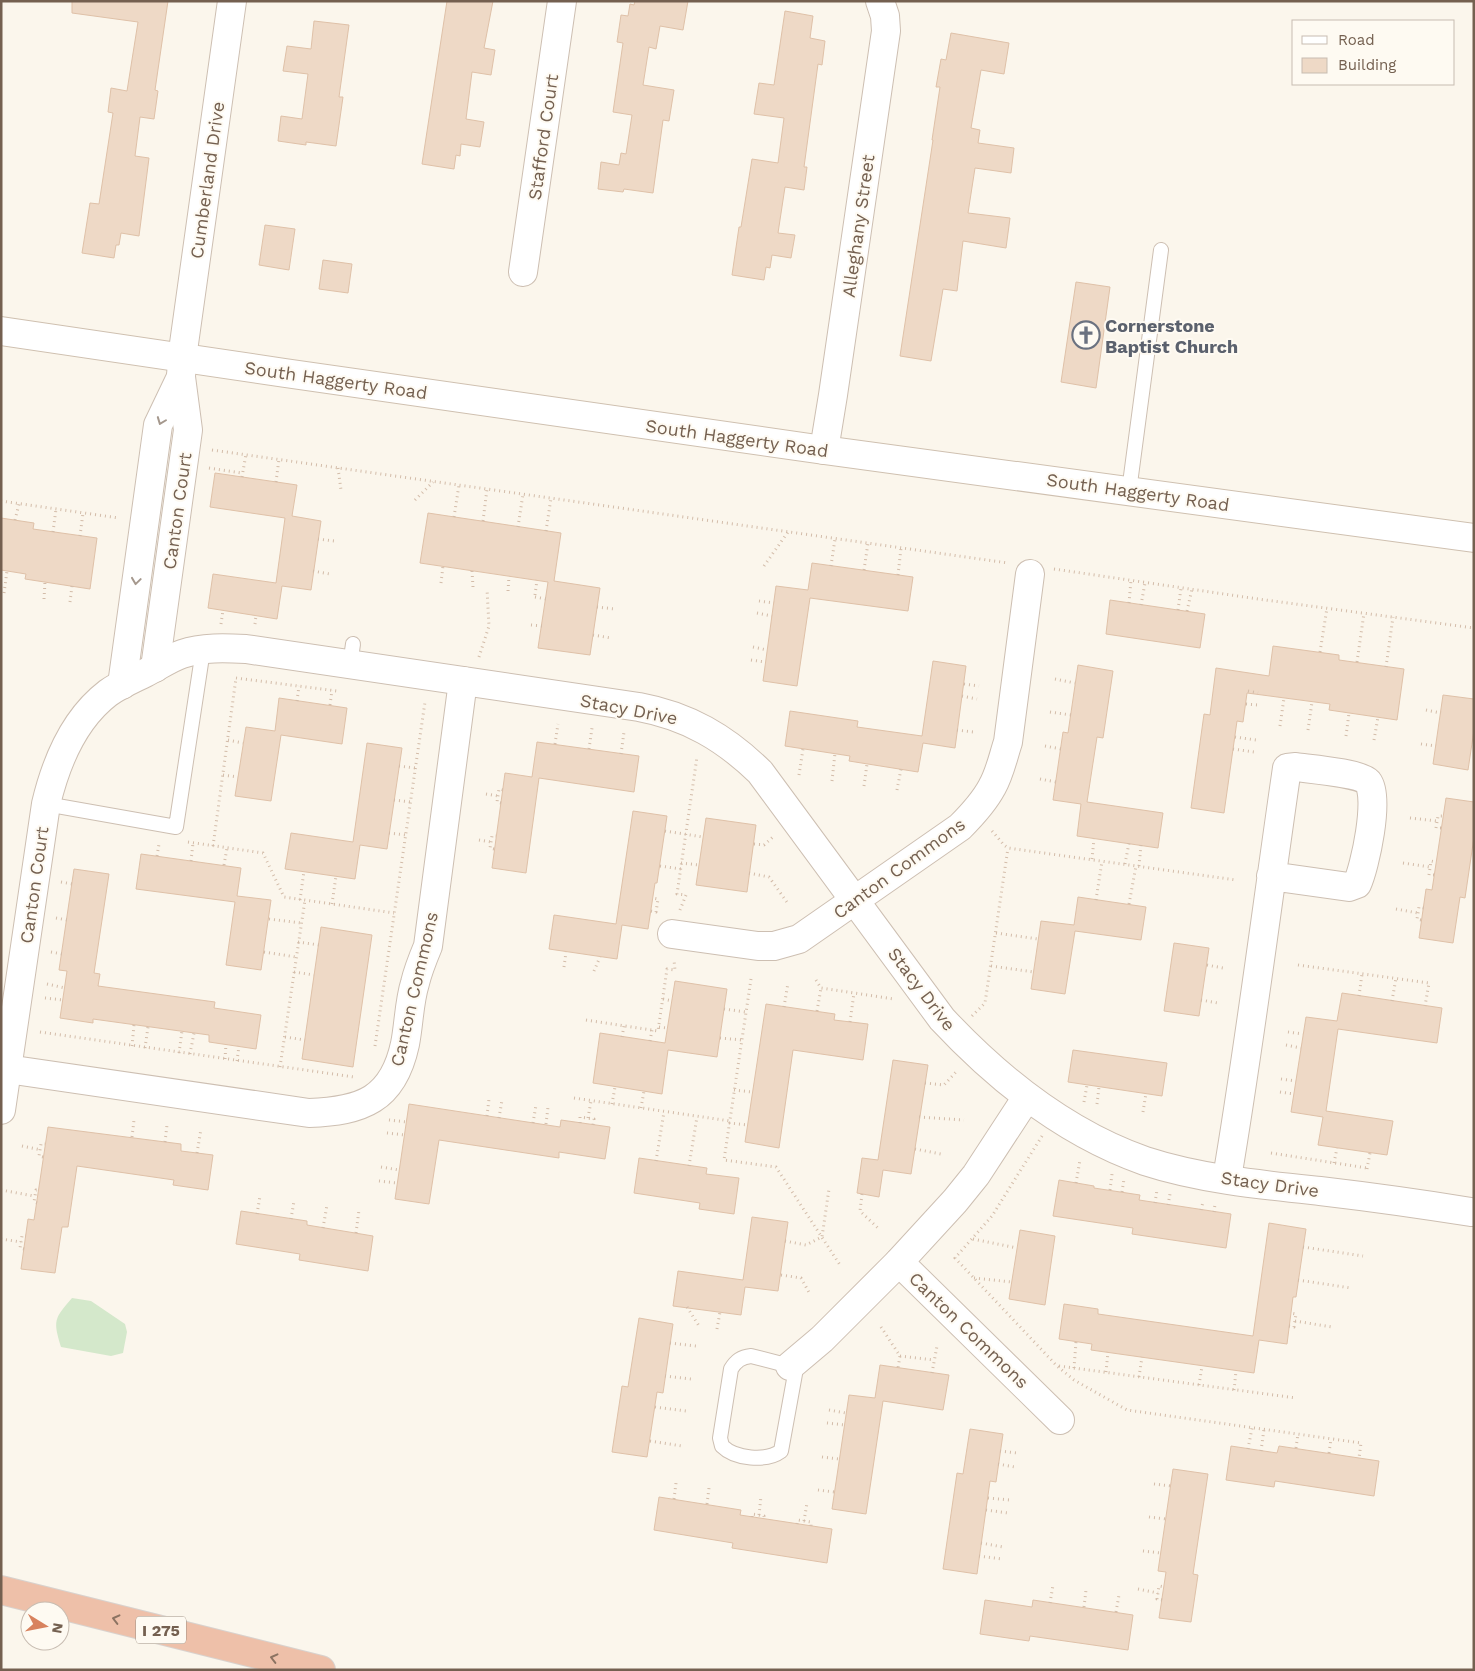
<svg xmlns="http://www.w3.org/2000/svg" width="1475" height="1671" font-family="'Work Sans',sans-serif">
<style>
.green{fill:#d4e8cb}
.building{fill:#eed9c6;stroke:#dfc1a8}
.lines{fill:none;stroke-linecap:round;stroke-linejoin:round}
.service-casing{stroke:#cdbfb2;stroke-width:16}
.minor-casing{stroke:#cdbfb2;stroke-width:30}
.secondary-casing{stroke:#cfc0b0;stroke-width:30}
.motorway-casing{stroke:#d8d2ce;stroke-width:30}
.path{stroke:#d3bca9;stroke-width:3;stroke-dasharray:1 4;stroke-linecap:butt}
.service{stroke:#fff;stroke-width:14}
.minor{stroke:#fff;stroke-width:28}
.secondary{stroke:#fff;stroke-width:28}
.motorway{stroke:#eec0a9;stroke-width:28}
.oneway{stroke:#a5988d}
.oneway2{stroke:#8c7362}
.labels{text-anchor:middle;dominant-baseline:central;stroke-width:4;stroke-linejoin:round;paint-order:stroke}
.shield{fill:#fefaf2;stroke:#9d8e81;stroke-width:1}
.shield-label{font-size:16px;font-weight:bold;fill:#746050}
.street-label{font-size:18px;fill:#746050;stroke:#fefaf2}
.worship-label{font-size:18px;font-weight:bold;fill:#5b616d;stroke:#fefaf2;text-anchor:start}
</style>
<rect width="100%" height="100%" fill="#fbf6ec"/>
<path class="green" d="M72,1298L91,1301L125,1324L127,1332L123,1353L111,1356L61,1347C53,1320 54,1319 72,1298Z"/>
<g class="building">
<path d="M72,1H168L155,90L158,91L154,119L140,117L135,156L149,158L139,236L121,233L119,245H116L114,258L82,253L90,203L99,204L113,113L108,112L111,88L127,91L138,22L72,13Z"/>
<path d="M447,1H493L484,48L495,50L491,75L472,72L466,119L484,122L480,147L461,144L460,156L456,155L454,169L422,164Z"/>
<path d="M635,1H688L683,30L660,26L656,49L649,47L643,85L674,90L669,121L663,120L653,193L624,189L623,192L598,189L601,162L619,165L621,153L626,154L632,115L613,112L623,43L617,42L621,15L628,16L630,4L634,5Z"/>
<path d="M785,11L813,16L810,38L825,41L822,65L818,64L804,167H807L804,190L785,187L778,233L795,235L791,258L772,255L770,268L766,267L764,280L732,275L739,227H741L752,159L778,163L784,118L754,114L759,83L774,85Z"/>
<path d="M314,21L349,25L339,97H343L336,146L306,142V145L278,141L281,116L302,119L308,74L283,71L287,46L311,49Z"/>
<path d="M951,33L1009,43L1004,74L981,70L971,128L980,130L978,143L1014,148L1011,173L975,168L968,213L1010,218L1006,248L963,241L957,291L943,289L931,361L900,356L933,140H932L940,87H936L941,59L946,60Z"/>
<path d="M265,225L295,229L289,270L259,265Z"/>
<path d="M323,260L352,264L348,293L319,289Z"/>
<path d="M1076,282L1110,287L1096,388L1061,382Z"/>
<path d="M215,473L297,485L292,516L321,521L311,590L282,586L277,619L208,608L213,574L276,583L285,518L210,507Z"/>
<path d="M428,513L561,533L554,581L600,588L590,655L538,648L548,582L420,563Z"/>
<path d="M1,518L34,523L33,529L97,538L90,589L25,579L26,574L1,570Z"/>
<path d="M812,563L913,577L908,611L810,598L797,686L763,681L776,586L808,590Z"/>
<path d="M1110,600L1205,614L1200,648L1106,634Z"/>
<path d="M1273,646L1339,655V660L1404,669L1397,720L1329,710L1330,704L1247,693L1243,722L1237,721L1224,813L1191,808L1204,714L1210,715L1216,668L1269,676Z"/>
<path d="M933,661L966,666L955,748L923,743L918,772L849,761L850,756L785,746L790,711L858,721L857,727L922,736Z"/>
<path d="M1078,665L1113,671L1103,738L1097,737L1087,802L1163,813L1158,848L1077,836L1081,804L1053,800L1063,732L1068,733Z"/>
<path d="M1443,695L1474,699V730L1468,770L1433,764Z"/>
<path d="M279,698L347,708L342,744L281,735L271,801L235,796L246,727L275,731Z"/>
<path d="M537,742L639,756L634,792L539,778L526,873L492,868L505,773L532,777Z"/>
<path d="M367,743L402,748L387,849L360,845L355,879L285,869L291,833L353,842Z"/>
<path d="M1446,798L1474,802V837L1465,898L1460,897L1453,943L1419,938L1426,889L1432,890Z"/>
<path d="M633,811L667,816L657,883H655L648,929L622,925L617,959L549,949L554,915L616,924Z"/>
<path d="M706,818L756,825L747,892L696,885Z"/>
<path d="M141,854L241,868L237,896L271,900L261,970L226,965L235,902L136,889Z"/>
<path d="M74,869L109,874L94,973L100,974L98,986L215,1002L214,1008L261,1015L256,1049L209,1042V1035L93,1019V1023L60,1018L67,971L59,970Z"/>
<path d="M1078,897L1146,907L1141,940L1075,931L1065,994L1031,989L1041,921L1074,925Z"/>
<path d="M321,927L372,935L353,1067L302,1059Z"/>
<path d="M1174,943L1209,948L1199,1016L1164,1011Z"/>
<path d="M675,981L727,989L717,1057L668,1050L662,1094L593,1083L600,1033L665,1043Z"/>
<path d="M1342,993L1442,1008L1437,1043L1338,1029L1326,1111L1393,1121L1387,1155L1318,1145L1323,1117L1291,1112L1306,1017L1337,1021Z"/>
<path d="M766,1004L835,1014L834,1020L868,1024L863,1060L793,1050L779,1148L745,1142Z"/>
<path d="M1073,1050L1167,1063L1162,1096L1068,1082Z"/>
<path d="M893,1060L928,1065L911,1174L883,1170L879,1197L857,1193L862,1158L878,1160Z"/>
<path d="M409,1104L560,1127L561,1120L610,1127L605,1159L559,1152V1158L439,1140L429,1204L395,1199Z"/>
<path d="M48,1127L181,1144V1151L213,1155L208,1190L173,1185L174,1180L77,1166L68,1227H62L55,1273L21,1269L28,1219L34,1220Z"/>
<path d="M639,1158L707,1168L706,1174L739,1178L734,1214L699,1209L700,1203L634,1193Z"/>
<path d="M1059,1180L1094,1186V1188L1140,1195L1139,1200L1231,1214L1226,1248L1132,1234L1133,1228L1053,1216Z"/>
<path d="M241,1211L307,1221V1225L373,1236L368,1271L299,1260L300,1254L236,1244Z"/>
<path d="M752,1217L788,1222L778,1291L745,1287L741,1315L673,1306L678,1271L743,1280Z"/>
<path d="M1269,1223L1306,1229L1296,1297H1293L1287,1344L1259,1340L1254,1373L1091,1350L1092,1344L1059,1339L1064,1304L1098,1309V1314L1253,1336Z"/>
<path d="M1020,1230L1055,1236L1045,1305L1009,1299Z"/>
<path d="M639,1318L673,1324L663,1393L657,1392L647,1457L612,1452L622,1386L628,1387Z"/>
<path d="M880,1365L949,1375L943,1410L883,1401L866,1514L832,1509L849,1395L875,1398Z"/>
<path d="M970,1429L1003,1434L996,1482L990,1481L977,1574L943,1569L957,1473L963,1474Z"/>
<path d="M1231,1446L1277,1453L1279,1446L1379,1461L1374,1496L1275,1481L1274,1487L1226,1480Z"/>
<path d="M1173,1469L1208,1474L1193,1574L1198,1575L1191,1622L1159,1618L1166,1572L1158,1571Z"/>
<path d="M659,1497L741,1510L740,1515L832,1529L827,1563L732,1548L733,1543L654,1530Z"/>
<path d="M985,1600L1032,1607L1033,1600L1133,1615L1128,1650L1030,1636L1029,1641L980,1634Z"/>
</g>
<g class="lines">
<g class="service-casing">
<g id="service">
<path d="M1129,491L1161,250"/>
<path d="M350,665L353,644"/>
<path d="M46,804L176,827L203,650"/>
<path d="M751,1356L790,1366L794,1370L795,1374L781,1451C766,1462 735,1459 722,1446L720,1438L731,1369C736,1361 741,1357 751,1356Z"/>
</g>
</g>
<g class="minor-casing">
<g id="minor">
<path d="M523,272L562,1"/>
<path d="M824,450L833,395L886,31L885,16L880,1"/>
<path d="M155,668L188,430L181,377L182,358L232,1"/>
<path d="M122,685L158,425L181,377"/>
<path d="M672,934L758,946H774L799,939L960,827C972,815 984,802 992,787C1000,773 1003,757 1008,742L1030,574"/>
<path d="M7,1069L309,1113C362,1111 393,1100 405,1044C409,1024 409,1002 415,983C418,970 423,958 428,946L463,681"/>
<path d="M1,1110L46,804C56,762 74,719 108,693C119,685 133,679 145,673C157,667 170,658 182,654C203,647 225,648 246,649L639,707C688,716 725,738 760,772L942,1019C999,1080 1065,1133 1145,1161C1200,1179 1263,1185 1320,1191C1371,1197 1421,1204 1471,1212"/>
<path d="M1227,1178C1250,1042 1267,905 1287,768L1296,767C1310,769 1360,773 1368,782C1380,797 1365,867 1357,884L1349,887L1271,876"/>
<path d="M899,1262L1060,1420"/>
<path d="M790,1366L822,1339L899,1262L955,1201L976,1175L1027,1097"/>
</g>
</g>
<g class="secondary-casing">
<path id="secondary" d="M1,331L285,373L824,450L1474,538"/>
</g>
<g class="motorway-casing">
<path id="motorway" d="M1,1590L321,1670"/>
</g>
<g class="path">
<path d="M212,450L1008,563"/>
<path d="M209,468L242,473"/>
<path d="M338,468L341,490"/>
<path d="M242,477L246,454"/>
<path d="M276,482L279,459"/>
<path d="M415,500L433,482"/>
<path d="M1,501L119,518"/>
<path d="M454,517L459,485"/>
<path d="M15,520L19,504"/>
<path d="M483,521L487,489"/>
<path d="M518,527L523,494"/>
<path d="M546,531L551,498"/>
<path d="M53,532L56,509"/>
<path d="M80,536L83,513"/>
<path d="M318,539L334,541"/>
<path d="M764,566L788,532"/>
<path d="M831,566L835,539"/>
<path d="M1054,569L1258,599L1474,628"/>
<path d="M864,570L868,543"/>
<path d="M313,571L330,574"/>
<path d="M472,571L473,587"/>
<path d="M898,575L901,548"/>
<path d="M441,583L443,566"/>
<path d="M508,591L509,576"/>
<path d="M4,593L7,571"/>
<path d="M535,595L537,580"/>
<path d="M535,597L546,599"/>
<path d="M44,599L45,582"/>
<path d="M759,601L774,603"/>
<path d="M70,602L72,586"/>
<path d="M1129,603L1131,580"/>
<path d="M1141,605L1145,583"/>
<path d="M597,607L615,609"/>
<path d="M1178,610L1181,588"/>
<path d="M1187,611L1192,589"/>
<path d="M757,613L772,616"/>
<path d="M221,624L223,610"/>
<path d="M255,624L256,615"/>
<path d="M531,625L542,626"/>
<path d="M593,635L611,638"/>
<path d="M753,647L767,650"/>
<path d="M1320,652L1327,608"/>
<path d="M479,657L489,626L487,589"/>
<path d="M751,660L765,662"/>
<path d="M1357,662L1364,613"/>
<path d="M1386,667L1393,617"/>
<path d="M236,678L337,691"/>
<path d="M1055,679L1075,683"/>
<path d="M964,684L979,686"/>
<path d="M1248,691L1258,693"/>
<path d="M962,696L977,699"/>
<path d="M297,701L299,686"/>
<path d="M1246,704L1258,705"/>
<path d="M330,705L332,690"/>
<path d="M1426,710L1441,713"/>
<path d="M1050,712L1071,715"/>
<path d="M1280,726L1284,698"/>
<path d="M957,730L973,732"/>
<path d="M1308,730L1312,702"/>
<path d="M1346,736L1349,713"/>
<path d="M1235,737L1256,740"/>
<path d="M228,740L243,743"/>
<path d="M1374,740L1378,717"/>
<path d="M555,744L558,724"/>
<path d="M1421,744L1436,746"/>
<path d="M1045,746L1061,749"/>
<path d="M589,749L592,728"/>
<path d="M1233,749L1254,752"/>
<path d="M621,754L624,732"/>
<path d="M399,766L415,768"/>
<path d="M223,775L238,777"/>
<path d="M799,775L803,749"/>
<path d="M1040,779L1056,782"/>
<path d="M832,781L835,753"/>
<path d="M864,786L867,764"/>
<path d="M897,790L901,769"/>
<path d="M486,794L498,796"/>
<path d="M394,800L411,802"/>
<path d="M501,803L497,802L499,789L503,790"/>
<path d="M1410,818L1437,821"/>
<path d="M1441,828H1436L1438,816H1443"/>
<path d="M665,831L703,837"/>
<path d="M992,831L1004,845L1008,848L1236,880"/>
<path d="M389,833L406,835"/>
<path d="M479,840L491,842"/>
<path d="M188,842L263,853L284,897L394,913"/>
<path d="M754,844L764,845L774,836"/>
<path d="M213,846L236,678"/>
<path d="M494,849L490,848L492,836H496"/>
<path d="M157,856L159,844"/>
<path d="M1092,859L1094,839"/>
<path d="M191,861L193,843"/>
<path d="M681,863L699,865"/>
<path d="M1403,863L1430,867"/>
<path d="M1125,864L1129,843"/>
<path d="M224,865L227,848"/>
<path d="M660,866L681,869"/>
<path d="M1139,866L1141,845"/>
<path d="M749,873L769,877L789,905"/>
<path d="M1434,875H1429L1431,861L1436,862"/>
<path d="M61,882L72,884"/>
<path d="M300,900L304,871"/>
<path d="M1096,900L1102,861"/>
<path d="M332,904L336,876"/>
<path d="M1129,904L1136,866"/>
<path d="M1396,909L1418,913"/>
<path d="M680,910L686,895L677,894L697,757"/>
<path d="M651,911L656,912L658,899L653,898"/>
<path d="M56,918L67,920"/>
<path d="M269,919L301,923"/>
<path d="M1421,920L1417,919L1419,907L1424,908"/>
<path d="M996,933L1038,939"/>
<path d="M298,942L319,945"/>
<path d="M51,952L62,954"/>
<path d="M264,952L296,957"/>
<path d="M1207,965L1223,968"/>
<path d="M1298,965L1429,983L1425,1006"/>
<path d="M991,966L1034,972"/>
<path d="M564,967L566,952"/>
<path d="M594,971L600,957"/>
<path d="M294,972L314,975"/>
<path d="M751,979L724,1160L776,1167L840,1265"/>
<path d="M816,980L821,988L894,999"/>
<path d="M47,984L65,988"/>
<path d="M1359,996L1362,974"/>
<path d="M45,998L63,1000"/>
<path d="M663,999L672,1001"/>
<path d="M1201,1000L1218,1003"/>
<path d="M1392,1001L1396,978"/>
<path d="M784,1007L788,983"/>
<path d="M724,1009L746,1012"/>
<path d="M817,1011L821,988"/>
<path d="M972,1016L985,1003L1008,848"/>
<path d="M586,1020L658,1031L667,969L675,970L674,960"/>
<path d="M850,1022L854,993"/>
<path d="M659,1027L667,1028"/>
<path d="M40,1032L354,1077"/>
<path d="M1288,1032L1303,1034"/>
<path d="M285,1037L305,1040"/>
<path d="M622,1037L624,1026"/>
<path d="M720,1038L742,1040"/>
<path d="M650,1041L652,1030"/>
<path d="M1286,1045L1301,1048"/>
<path d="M132,1046L134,1025"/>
<path d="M375,1046L425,702"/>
<path d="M145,1048L148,1027"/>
<path d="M179,1053L182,1031"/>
<path d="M190,1054L194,1033"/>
<path d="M225,1059L226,1044"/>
<path d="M237,1061L239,1046"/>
<path d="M280,1067L305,900"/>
<path d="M1281,1079L1296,1081"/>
<path d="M925,1083L944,1085L957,1071"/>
<path d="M734,1090L752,1092"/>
<path d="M1280,1092L1294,1094"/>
<path d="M574,1098L730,1121"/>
<path d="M1084,1102L1087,1085"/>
<path d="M612,1104L615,1087"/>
<path d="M1097,1104L1099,1087"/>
<path d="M641,1108L644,1091"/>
<path d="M1143,1112L1146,1093"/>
<path d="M487,1116L489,1099"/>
<path d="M919,1117L964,1120"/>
<path d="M499,1118L502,1100"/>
<path d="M588,1118L591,1101"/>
<path d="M389,1120L407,1122"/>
<path d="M533,1123L536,1105"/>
<path d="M580,1123V1117L594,1119L593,1125"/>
<path d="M729,1123L748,1125"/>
<path d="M546,1124L548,1107"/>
<path d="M387,1133L405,1135"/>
<path d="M1042,1136L992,1216L955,1258L1057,1366L1074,1380L1127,1410L1361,1443L1359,1458"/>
<path d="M132,1137L134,1120"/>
<path d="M165,1142L167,1125"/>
<path d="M22,1146L41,1150"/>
<path d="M915,1149L941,1154"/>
<path d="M197,1153L201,1129"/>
<path d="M1271,1153L1367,1168"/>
<path d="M43,1157L39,1156L41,1144H45"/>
<path d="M656,1161L664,1112"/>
<path d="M1334,1163L1337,1148"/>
<path d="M689,1166L697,1117"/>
<path d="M381,1167L399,1170"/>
<path d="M1367,1169L1370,1153"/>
<path d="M379,1181L397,1183"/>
<path d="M1076,1183L1080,1160"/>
<path d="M1,1190L34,1196"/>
<path d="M1110,1190L1112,1174"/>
<path d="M1122,1192L1124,1179"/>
<path d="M862,1194L860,1211L879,1229"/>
<path d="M37,1203L34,1202L36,1190H38"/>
<path d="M1155,1203L1157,1190"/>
<path d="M1168,1205L1170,1194"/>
<path d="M1201,1210L1203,1202"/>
<path d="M1214,1212L1215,1204"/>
<path d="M257,1214L260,1196"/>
<path d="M291,1219L294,1201"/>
<path d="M323,1228L327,1205"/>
<path d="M356,1233L359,1210"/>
<path d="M1,1239L21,1242"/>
<path d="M973,1239L1017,1248"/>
<path d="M785,1241L806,1245L822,1237L829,1189"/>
<path d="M1303,1247L1363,1256"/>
<path d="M24,1249L20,1248L22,1236H26"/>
<path d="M781,1275L801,1278L810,1294"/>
<path d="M974,1278L1012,1282"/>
<path d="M1298,1280L1351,1288"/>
<path d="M687,1307L699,1326"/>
<path d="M1295,1321L1332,1327"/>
<path d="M1289,1326L1294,1327L1296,1314L1291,1313"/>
<path d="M881,1327L900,1356L898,1368"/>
<path d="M717,1329L720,1312"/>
<path d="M670,1343L696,1346"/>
<path d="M900,1356L934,1360"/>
<path d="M1059,1366L1296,1398"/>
<path d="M1074,1368L1076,1342"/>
<path d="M1106,1372L1108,1352"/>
<path d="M932,1373L937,1346"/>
<path d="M665,1376L691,1379"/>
<path d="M1139,1377L1142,1357"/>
<path d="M1199,1385L1202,1366"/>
<path d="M1234,1390L1236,1371"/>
<path d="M655,1407L686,1411"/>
<path d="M829,1410L846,1413"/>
<path d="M827,1423L845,1425"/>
<path d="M650,1441L682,1446"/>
<path d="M1296,1448L1298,1434"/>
<path d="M1248,1449L1252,1428"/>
<path d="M1000,1451L1017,1453"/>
<path d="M1261,1451L1264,1429"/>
<path d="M1329,1453L1331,1439"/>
<path d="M822,1457L839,1459"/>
<path d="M998,1464L1015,1467"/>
<path d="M1154,1484L1171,1486"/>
<path d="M818,1490L834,1492"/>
<path d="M988,1498L1010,1500"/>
<path d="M674,1499L676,1483"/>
<path d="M707,1504L709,1488"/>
<path d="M986,1510L1008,1513"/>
<path d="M759,1515L761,1496"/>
<path d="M752,1517V1514L764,1516V1519"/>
<path d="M1149,1517L1166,1519"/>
<path d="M804,1521L807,1503"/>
<path d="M797,1524L798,1520L811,1522V1526"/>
<path d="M981,1543L1003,1547"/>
<path d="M1143,1551L1161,1553"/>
<path d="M979,1556L1002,1559"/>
<path d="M1138,1589L1158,1593"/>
<path d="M1162,1600L1157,1599L1159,1586L1164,1587"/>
<path d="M1050,1603L1053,1585"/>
<path d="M1084,1607L1086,1590"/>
<path d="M1116,1612L1119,1595"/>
</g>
<use href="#service" class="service"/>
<use href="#minor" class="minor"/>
<use href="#secondary" class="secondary"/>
<use href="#motorway" class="motorway"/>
</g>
<defs><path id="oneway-chevron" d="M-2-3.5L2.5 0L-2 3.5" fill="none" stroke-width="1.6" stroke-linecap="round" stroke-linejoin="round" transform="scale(1.25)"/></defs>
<g class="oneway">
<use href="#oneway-chevron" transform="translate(161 421) rotate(111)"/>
<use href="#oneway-chevron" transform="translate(136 581) rotate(98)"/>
</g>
<g class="oneway2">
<use href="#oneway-chevron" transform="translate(116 1619) rotate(-166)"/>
<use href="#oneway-chevron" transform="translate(274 1658) rotate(-166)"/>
</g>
<defs>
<g id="church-ring" transform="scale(1.4375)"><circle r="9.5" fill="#fefaf2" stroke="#6b7280" stroke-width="1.5"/><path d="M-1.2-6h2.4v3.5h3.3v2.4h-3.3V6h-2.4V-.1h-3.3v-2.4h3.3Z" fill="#6b7280"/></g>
</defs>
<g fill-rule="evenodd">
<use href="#church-ring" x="1086" y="335"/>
</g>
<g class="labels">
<rect class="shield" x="136" y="1616.5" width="50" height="27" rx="4"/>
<g class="shield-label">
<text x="161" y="1630">I 275</text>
</g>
<g class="street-label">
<text transform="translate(543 137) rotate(-82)">Stafford Court</text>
<text transform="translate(207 180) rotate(-82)">Cumberland Drive</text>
<text transform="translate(858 226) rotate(-82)">Alleghany Street</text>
<text transform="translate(336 380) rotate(8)">South Haggerty Road</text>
<text transform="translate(737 438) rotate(8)">South Haggerty Road</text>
<text transform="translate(1138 492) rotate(8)">South Haggerty Road</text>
<text transform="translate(177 511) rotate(-82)">Canton Court</text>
<text transform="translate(629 709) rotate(11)">Stacy Drive</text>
<text transform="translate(899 868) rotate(-36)">Canton Commons</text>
<text transform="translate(34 885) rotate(-82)">Canton Court</text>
<text transform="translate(414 989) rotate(-77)">Canton Commons</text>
<text transform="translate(922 989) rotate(53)">Stacy Drive</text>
<text transform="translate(1270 1184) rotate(8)">Stacy Drive</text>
<text transform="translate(969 1330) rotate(44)">Canton Commons</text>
</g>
<g class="worship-label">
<text x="1105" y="325">Cornerstone<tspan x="1105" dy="21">Baptist Church</tspan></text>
</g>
</g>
<rect width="1475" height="1671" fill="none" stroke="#746050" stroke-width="5"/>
<rect x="1292" y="20" width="162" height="65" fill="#fefaf2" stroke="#c7bcb1"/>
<rect x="1302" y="36" width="25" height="8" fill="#ffffff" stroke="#c7bcb1"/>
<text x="1338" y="45" font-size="15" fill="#746050">Road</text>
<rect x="1302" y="58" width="25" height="15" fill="#eed9c6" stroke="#c7bcb1"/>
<text x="1338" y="70" font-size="15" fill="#746050">Building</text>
<g transform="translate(45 1626) rotate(100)"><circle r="24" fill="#fefaf2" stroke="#c7bcb1"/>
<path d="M0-4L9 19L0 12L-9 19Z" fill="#d8825e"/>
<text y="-8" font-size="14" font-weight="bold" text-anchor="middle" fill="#746050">N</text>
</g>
</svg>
